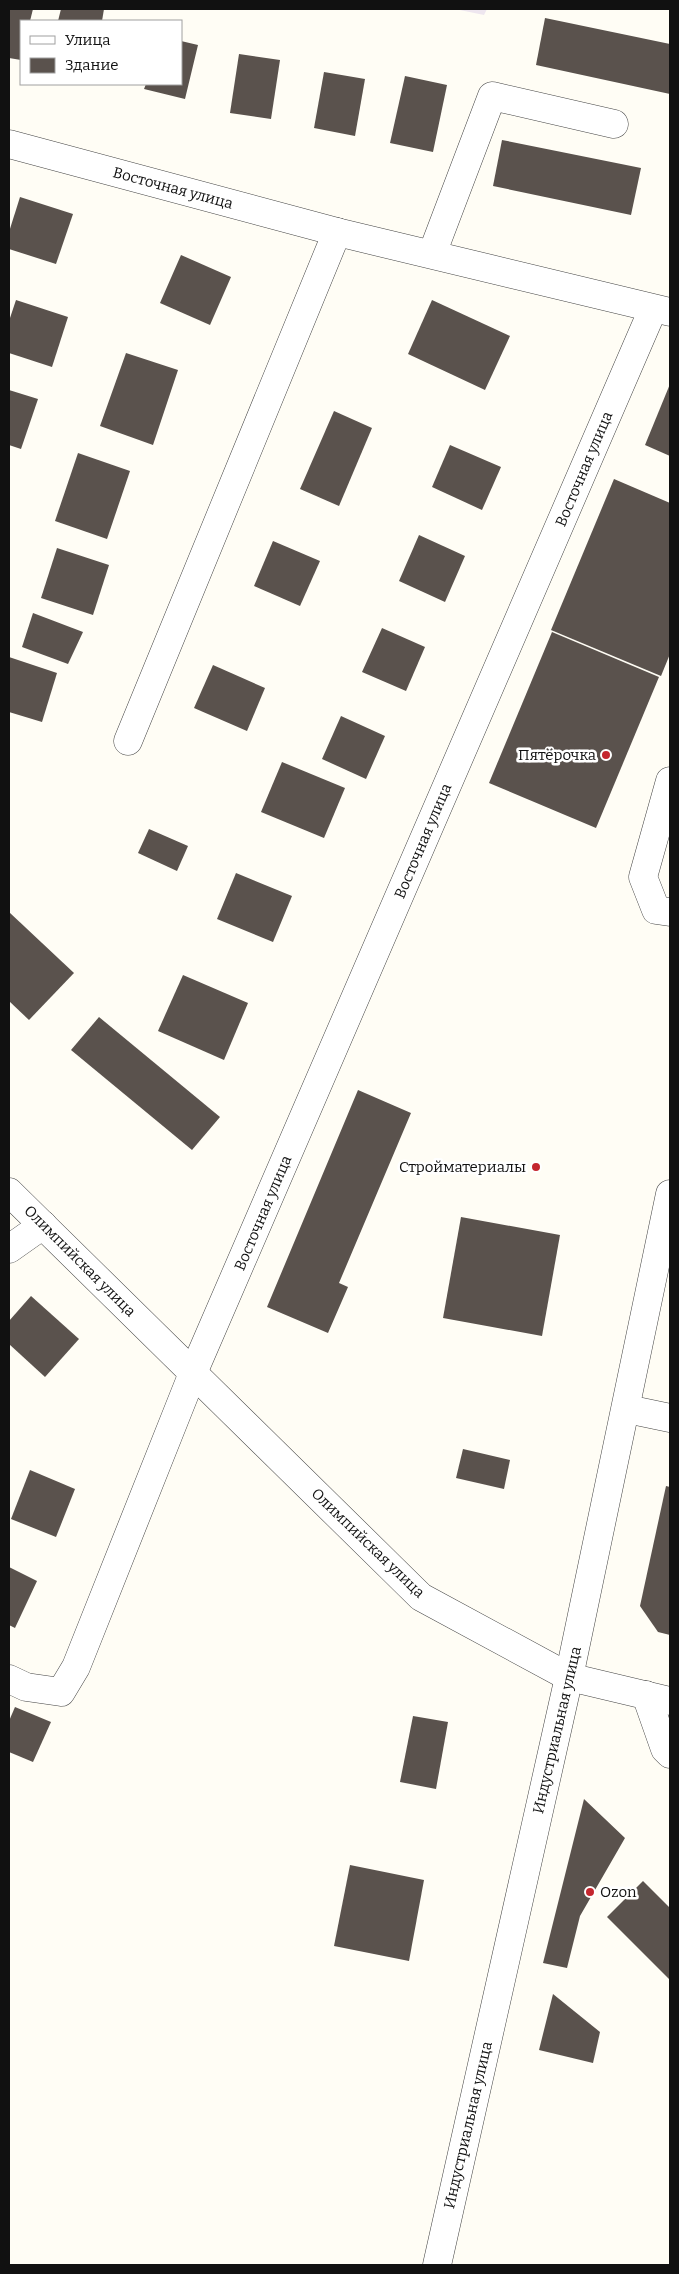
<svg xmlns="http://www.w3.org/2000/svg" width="679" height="2274" font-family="Bitter,serif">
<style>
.industrial{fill:#eee6ef}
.building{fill:#5a524d}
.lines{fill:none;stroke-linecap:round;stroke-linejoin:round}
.minor-casing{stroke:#444;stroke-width:29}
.minor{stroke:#fff;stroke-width:28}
.poi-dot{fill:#c4262e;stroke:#fff;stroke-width:2}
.labels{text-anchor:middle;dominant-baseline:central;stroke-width:5;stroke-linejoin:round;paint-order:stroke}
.street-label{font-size:15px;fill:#111;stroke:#fff}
.poi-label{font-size:15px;fill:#111;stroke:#fff;text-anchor:end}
</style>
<rect width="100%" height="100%" fill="#fffdf5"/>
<path class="industrial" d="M455,9H487L484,15Z"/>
<g class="building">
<path d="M9,9H33L30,21H21V60L9,58Z"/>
<path d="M61,9H104L102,21H58Z"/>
<path d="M545,18L670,44V94L536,65Z"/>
<path d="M181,41L198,45L185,99L144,89L146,84H181Z"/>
<path d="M239,54L280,60L271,119L230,113Z"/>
<path d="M324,72L365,79L355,136L314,128Z"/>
<path d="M405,76L447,85L433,152L390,143Z"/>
<path d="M502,140L641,168L631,215L493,186Z"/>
<path d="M20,197L73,214L56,264L9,249V232Z"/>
<path d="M181,255L231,277L210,325L160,303Z"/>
<path d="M16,300L68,317L52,367L9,353V321Z"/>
<path d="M432,300L510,336L485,390L408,354Z"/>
<path d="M126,353L178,370L153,445L100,426Z"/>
<path d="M670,384V456L645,445Z"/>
<path d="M9,390L38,399L21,449L9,445Z"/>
<path d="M334,411L372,428L339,506L300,489Z"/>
<path d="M450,445L501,467L482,510L432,487Z"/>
<path d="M78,453L130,471L107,539L55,521Z"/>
<path d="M614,479L670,503V654L661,676L551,630Z"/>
<path d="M419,535L465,556L445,602L399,581Z"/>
<path d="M273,541L320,561L300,606L254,586Z"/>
<path d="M57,548L109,565L93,615L41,598Z"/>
<path d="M33,613L83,632L68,664L22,647Z"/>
<path d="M382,628L425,647L406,691L362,672Z"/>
<path d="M552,632L659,677L596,828L489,783Z"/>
<path d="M9,657L57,673L42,722L9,712Z"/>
<path d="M213,665L265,688L247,731L194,708Z"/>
<path d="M341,716L385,736L366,779L322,759Z"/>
<path d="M282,762L345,788L324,838L261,812Z"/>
<path d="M149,829L188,846L177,871L138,853Z"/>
<path d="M236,873L292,896L273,942L217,919Z"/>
<path d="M9,912L74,973L29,1020L9,1001Z"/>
<path d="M183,975L248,1003L224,1060L158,1031Z"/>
<path d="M99,1017L220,1117L192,1150L71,1050Z"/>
<path d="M358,1090L411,1113L339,1283L348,1287L328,1333L267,1307Z"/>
<path d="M461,1217L560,1235L542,1336L443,1318Z"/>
<path d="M31,1296L79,1339L45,1377L9,1344V1321Z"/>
<path d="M463,1449L510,1460L504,1489L456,1478Z"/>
<path d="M30,1470L75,1489L56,1537L11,1519Z"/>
<path d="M666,1486L670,1487V1635L658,1632L640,1606Z"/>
<path d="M9,1567L37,1581L15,1628L9,1625Z"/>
<path d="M15,1707L51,1722L33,1762L9,1752V1721Z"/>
<path d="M413,1716L448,1722L436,1789L400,1782Z"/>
<path d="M584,1799L625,1838L580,1916L567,1968L543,1963Z"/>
<path d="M350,1865L424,1880L409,1961L334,1946Z"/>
<path d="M643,1881L670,1908V1980L607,1917Z"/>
<path d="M553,1994L600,2032L593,2063L539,2050Z"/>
</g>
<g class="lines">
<g class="minor-casing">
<g id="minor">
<path d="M9,144L337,232L670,312"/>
<path d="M432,254L492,96L614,124"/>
<path d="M128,741L337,232"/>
<path d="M670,781L643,877L656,910L670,912"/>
<path d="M9,1192L421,1597L569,1677L670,1701"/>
<path d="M9,1249L43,1225"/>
<path d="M627,1409L670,1418"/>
<path d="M9,1679L26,1687L61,1692L76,1667L193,1373L653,309"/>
<path d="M646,1695L665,1749L670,1754"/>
<path d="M437,2265L569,1677L670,1194"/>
</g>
</g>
<use href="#minor" class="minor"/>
</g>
<g class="poi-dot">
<circle cx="606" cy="755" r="5"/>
<circle cx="536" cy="1167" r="5"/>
<circle cx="590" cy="1892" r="5"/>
</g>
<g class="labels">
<g class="street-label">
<text transform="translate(173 188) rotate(15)">Восточная улица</text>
<text transform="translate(584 469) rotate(-67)">Восточная улица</text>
<text transform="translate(423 841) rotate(-67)">Восточная улица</text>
<text transform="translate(263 1213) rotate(-67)">Восточная улица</text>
<text transform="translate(80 1261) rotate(45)">Олимпийская улица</text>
<text transform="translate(368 1543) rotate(44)">Олимпийская улица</text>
<text transform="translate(557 1730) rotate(-77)">Индустриальная улица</text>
<text transform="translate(468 2125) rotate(-77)">Индустриальная улица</text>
</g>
<g class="poi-label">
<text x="596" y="755">Пятёрочка</text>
<text x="526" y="1167">Стройматериалы</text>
<text x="600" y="1892" text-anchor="start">Ozon</text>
</g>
</g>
<rect width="679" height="2274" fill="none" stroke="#111111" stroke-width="20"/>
<rect x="20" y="20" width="162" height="65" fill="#ffffff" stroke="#a0a0a0"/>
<rect x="30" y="36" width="25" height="8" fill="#ffffff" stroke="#a0a0a0"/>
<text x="65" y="45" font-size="15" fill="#111111">Улица</text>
<rect x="30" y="58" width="25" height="15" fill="#5a524d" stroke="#a0a0a0"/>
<text x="65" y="70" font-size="15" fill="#111111">Здание</text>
</svg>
